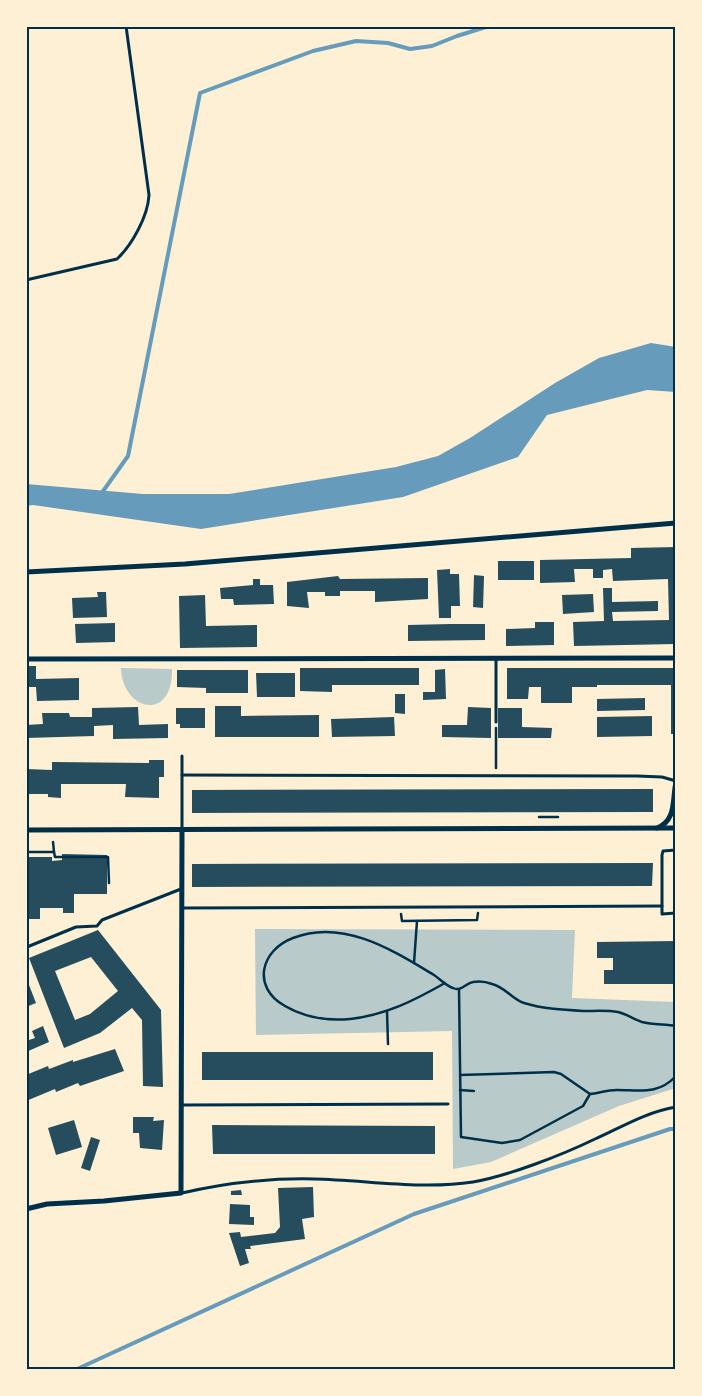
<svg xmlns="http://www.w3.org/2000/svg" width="702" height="1396" font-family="'Alegreya Sans',sans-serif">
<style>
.green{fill:#b9caca}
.water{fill:#669bbc}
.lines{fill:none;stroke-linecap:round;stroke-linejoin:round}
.stream{stroke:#669bbc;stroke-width:4}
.building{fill:#264d5e;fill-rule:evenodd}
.path{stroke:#003049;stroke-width:2.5}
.service{stroke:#003049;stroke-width:3}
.minor{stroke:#003049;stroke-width:5}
.neatline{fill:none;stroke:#003049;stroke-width:2}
</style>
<rect width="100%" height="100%" fill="#fdf0d5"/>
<g class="green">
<path d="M121,668L172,669C173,723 122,711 121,668Z"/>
<path d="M255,929L575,930L572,998L676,1002V1088L619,1106L491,1162L453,1169L452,1031L256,1035Z"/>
</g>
<path class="water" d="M651,343L676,347V392L647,390L547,415L518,457L403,497L201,529L33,505L26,506V484L143,494H229L396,467L438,456L470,438L555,383L599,358Z"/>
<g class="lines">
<g class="stream">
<path d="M101,494L128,456L200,93L313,51L356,41L388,43L410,49L432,46L457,36L489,26"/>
<path d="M75,1370L414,1214L670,1129H676"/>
</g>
</g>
<g class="building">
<path d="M676,547V644L574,646L573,622L604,621L603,588H612V602L658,601V611L612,612L613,621L669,620L668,579L613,581L612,569L603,570V578H593V569H574L575,582L540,583V560L631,558V548Z"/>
<rect x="498" y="561" width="36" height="19"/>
<path d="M450,569V574H459L460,606H451V618H439L437,570Z"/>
<path d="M474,575L484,576L483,608L473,607Z"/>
<path d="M338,576L340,579L428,578V599L375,602V591H340V596H325V592H307L309,608L287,606V582Z"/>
<path d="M253,579H260V585H273L274,604L234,605L233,599H221L220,588L253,585Z"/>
<path d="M97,592H106L107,617L73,618L72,598L98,597Z"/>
<path d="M593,594L594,612L563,614L562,595Z"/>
<path d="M205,595L206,626L257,625V647L180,648L179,596Z"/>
<path d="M535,622H554V645L506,646V629L535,628Z"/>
<path d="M115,623V642L76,643L75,624Z"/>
<path d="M450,624H485V640L408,641V625Z"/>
<path d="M26,627H29V646L26,647Z"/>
<path d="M26,666H36V679L79,678V700L37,701L36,687H26Z"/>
<path d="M300,668H419V685H332V692L300,691Z"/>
<path d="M507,668H676V734H671V685H597V687H572V703H541V687H529L528,699H507Z"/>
<path d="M445,669L446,699L423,700V692H435V670Z"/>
<path d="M177,670H248V693H206V688L177,687Z"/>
<path d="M256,673H295V697H257Z"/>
<path d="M395,694H405V714L395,713Z"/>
<path d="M645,698V710L597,711V699Z"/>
<path d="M215,706H241V716L319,715V737H215Z"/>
<path d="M138,707L139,725L168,724V738L113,739V725L94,726V736L26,738V725L43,724L42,713H69L70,717H92V708Z"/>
<path d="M468,707L491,708V738L442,737V725H467Z"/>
<path d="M176,708H205V728H180V724H176Z"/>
<path d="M498,708H522V727L552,728L551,738H498Z"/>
<path d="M652,716V736L597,737V717Z"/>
<path d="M394,717L395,736L332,737L331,719Z"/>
<path d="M149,760H164V777H159V798L125,797L126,784H61V798L48,797V794H26V769L52,770V762L149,763Z"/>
<path d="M653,789V812L192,813V790Z"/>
<path d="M62,854L107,855V894H74V913H63V908H40V919H26V857H52V861L62,860Z"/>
<path d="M653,863L652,886L192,887V864Z"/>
<path d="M98,930L161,1010L163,1087L143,1086L142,1020L132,1008L100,1033L64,1048L29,958ZM91,957L118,991L90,1014L75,1020L55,971Z"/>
<path d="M676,941V984H604V970H613V958H597V942Z"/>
<path d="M29,985L36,1003L26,1007V986Z"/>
<path d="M43,1026L49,1042L26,1052V1041L35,1038L32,1031Z"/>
<path d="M115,1049L124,1071L80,1086L78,1083L56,1092L55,1089L26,1101V1075L48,1066L49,1069L73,1060V1062Z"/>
<rect x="202" y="1052" width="231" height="28"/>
<path d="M133,1117H154L153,1121L164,1120L162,1150L140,1148L139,1133H133Z"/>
<path d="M74,1120L82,1147L56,1155L48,1128Z"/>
<path d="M212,1125L435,1126V1154H213Z"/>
<path d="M91,1137L100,1140L90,1171L81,1168Z"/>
<path d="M313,1187L314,1217L302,1219L305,1239L250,1246L251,1249H245L249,1263L240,1266L229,1233L240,1232L241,1237L275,1233L280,1227L278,1188Z"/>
<path d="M241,1190L242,1195H231V1191Z"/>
<path d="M230,1204L250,1205V1217H254V1225L229,1224Z"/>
</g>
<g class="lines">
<g class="path">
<path d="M496,768V728"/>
<path d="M539,817H558"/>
<path d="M53,842L54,852"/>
<path d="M26,852H54L55,857H108L109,883"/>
<path d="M401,914L402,921L477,920L478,913"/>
<path d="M414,963L417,921"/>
<path d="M445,983C415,1000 386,1015 350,1019C328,1021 304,1017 285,1006C251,987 261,950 293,938C343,918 394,951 434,975C440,979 446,986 453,988C461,992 466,983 473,982C479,981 487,982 492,984C505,987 512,999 524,1003C543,1009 564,1010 584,1011C595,1011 607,1010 618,1012C626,1014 634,1019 642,1022C653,1025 665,1024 676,1026"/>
<path d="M459,989L461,1137L502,1143L520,1140L583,1106L590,1094L561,1074L554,1072L460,1075"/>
<path d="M387,1011L388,1044"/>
<path d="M460,1090L474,1091"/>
<path d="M590,1094C599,1093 607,1090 617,1090C641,1090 658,1095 676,1076"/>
</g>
<g class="service">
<path d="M26,280L117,259C132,245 148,216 149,195L126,26"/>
<path d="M496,722V660"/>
<path d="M182,775L637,776L662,777L676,781"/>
<path d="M182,829V756"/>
<path d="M676,850L663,851L662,855V914L676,913"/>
<path d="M182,908L662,906"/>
<path d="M27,947L76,927L97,926L102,920L181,889"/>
<path d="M181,1105L448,1104"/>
<path d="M182,1193C225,1183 270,1178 314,1179C366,1180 421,1190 473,1182C508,1176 562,1155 595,1139C622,1127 646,1112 676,1107"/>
</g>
<g class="minor">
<path d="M26,572L185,564L676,523"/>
<path d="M26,659L676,658"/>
<path d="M657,828C677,820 672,799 676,782"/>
<path d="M26,830L676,828"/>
<path d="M26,1209L47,1204L104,1201L181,1193L182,830"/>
</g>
</g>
<rect width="702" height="1396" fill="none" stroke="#fdf0d5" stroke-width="55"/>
<rect x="28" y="28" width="646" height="1340" class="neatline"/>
</svg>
